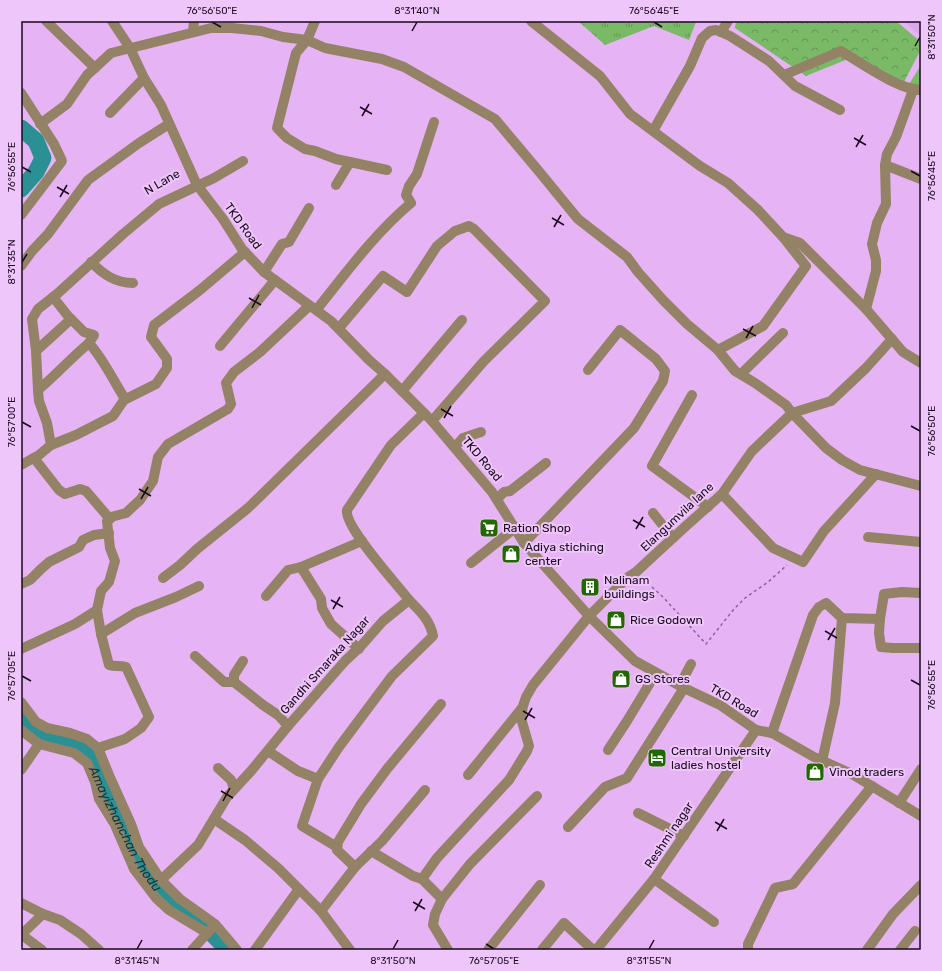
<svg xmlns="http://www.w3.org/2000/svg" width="942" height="971" font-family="Rubik,sans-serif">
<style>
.built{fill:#dba6ea}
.grass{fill:url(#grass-tufts)}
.forest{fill:url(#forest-crowns)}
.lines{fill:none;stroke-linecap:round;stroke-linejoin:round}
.river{stroke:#2a9094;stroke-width:17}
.path{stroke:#8a6794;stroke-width:1.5;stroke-dasharray:3 3;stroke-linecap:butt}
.minor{stroke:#948266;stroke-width:10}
.ticks{fill:none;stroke:#1a091f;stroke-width:1.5}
.labels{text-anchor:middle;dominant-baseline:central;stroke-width:4;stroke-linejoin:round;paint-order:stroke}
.street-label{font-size:12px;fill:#1a091f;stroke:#eec6f9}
.poi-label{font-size:12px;fill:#1a091f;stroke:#eec6f9;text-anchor:start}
.water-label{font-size:13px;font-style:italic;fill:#163435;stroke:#eec6f9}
.neatline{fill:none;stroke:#1a091f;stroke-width:1.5}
.ticks-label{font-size:10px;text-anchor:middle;fill:#1a091f}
</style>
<defs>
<pattern id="grass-tufts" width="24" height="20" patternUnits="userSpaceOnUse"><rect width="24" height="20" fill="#7aba67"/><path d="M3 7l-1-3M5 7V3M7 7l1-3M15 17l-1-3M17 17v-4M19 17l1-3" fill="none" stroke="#639554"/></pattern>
<pattern id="forest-crowns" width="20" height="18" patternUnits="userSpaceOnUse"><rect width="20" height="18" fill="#7aba67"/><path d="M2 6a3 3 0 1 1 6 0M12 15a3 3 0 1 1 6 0" fill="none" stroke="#639554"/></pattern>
</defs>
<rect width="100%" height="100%" fill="#e6b4f4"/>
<path class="built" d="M903,21H921V36Z"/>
<path class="grass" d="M578,21H695L696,22L689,40L654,26L605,45Z"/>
<g class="forest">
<path d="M736,21H896L921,42V49L902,86L848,59L806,76L735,28Z"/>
<path d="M921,65V86H908Z"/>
</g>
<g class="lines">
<g class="river">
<path d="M21,128L36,141L43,158L36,172L21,189"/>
<path id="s1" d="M21,718L30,729L57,741L85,748L105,793L141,865L158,888L181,910L201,922L228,950"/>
</g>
<path class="path" d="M643,579L663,597L706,644L734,609L745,598L768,582L787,565"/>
<g class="minor">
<path d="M46,21L95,68"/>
<path d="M112,21L130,48L144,78L161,105L197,185L223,219L242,249L264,272L331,321L369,360L385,374L432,421L492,492L524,543L589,616L635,661L684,688L720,705L756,730L772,733L814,757L852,774L921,816"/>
<path d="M315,21L307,40L296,53L277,128L287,138L305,149L315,151L336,159L387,170"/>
<path d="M193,32L194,21"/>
<path d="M721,32L728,21"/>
<path d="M784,75L841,51C861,63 899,90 921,90"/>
<path d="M21,93L54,144L62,161L21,215"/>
<path d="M110,113L144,78"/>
<path d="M40,124L67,104L87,75L111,53L211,28H232L261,31L283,37L307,40L325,48L382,59L404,67L495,119L537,169L578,219L627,257L638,272L663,300L687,324L718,350L763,326L806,266L783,237L758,210L728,183L700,166L630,114L600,76L531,21"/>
<path d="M653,131L690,66L702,38L710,31L716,30L730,36L769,61L795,86L840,110"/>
<path d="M885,165L921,179"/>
<path d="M336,185L350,162"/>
<path d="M783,237L800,243L866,309L903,352L921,363"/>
<path d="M91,262C103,274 115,283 133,283"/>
<path d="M21,266L32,251L48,234L88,180L139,143L169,124"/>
<path d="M264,272L282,244L289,242L309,208"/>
<path d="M53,297L68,316L84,332L94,335L89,343C104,360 113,380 125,399"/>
<path d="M317,309C346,273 375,233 411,203L406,195L409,186L417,174L434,122"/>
<path d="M866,309L876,271V260L872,244L877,223L886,204L885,165L887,154L896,137L913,90"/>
<path d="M339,328L383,276L407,292L437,246L455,231L469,226L474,229L545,301L484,361L432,421"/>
<path d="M220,346L275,280"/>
<path d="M718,350L735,371L755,383L786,405L792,413L826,448L842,460L860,470L921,486"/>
<path d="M36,351L71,319"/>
<path d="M741,374L783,333"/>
<path d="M38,390C56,375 71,358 89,343"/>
<path d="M402,391L462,320"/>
<path d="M692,395L652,466L708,507"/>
<path d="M51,445L47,423L39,401L38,390L36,351L32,319L38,309L57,294L123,234L159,204L214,178L243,161"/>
<path d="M455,447L463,438L481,432"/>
<path d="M34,458L59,490L65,494L80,489L86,491L110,519"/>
<path d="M21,465L39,455L51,445L76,435L113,416L124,400L156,384L167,368V359L151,337L154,325L200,290L245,252"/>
<path d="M722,494L773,548L803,562L824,531L876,474"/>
<path d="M497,499L504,492L510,491L546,463"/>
<path d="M653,513L673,538"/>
<path d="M868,537L921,542"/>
<path d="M524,543L634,428L663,381L665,371L656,359L620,330L588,370"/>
<path d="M471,563L515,528"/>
<path d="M163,578L180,565L197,549L248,508L385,374"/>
<path d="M21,584L30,580L41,569L49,562L79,547L83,540L94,535L109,533"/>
<path d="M266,596L288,570L301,567"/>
<path d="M880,619L879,633L881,647L893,648H921"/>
<path d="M101,634L135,613L176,597L199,586"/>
<path d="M21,649L75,624L97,610"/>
<path d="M359,649L331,624L322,608L321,599L301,567L362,541"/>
<path d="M195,656L224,682H234"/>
<path d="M243,661L234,675V682L263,705L278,715L288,726"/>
<path d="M680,685L691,664"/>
<path d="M21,702L36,722L47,728L70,733L87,739L98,748L109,775L131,824L139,847L161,880"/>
<path d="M21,730L39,744L74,753L87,763L95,782L99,799L115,825L134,869L156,898L169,910L207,933"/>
<path d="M772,733L813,615L819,607L826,603L842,618L880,619L884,594L902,592L921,593"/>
<path d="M98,748L125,739L141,728L149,717L126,667C120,665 115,667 109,665L101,634L97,610L101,591L109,582L115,561L110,548L107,521L111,517L126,513L140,500L153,481L158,457L168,444L228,409L231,404L226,383L234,372L260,352L309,306"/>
<path d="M608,750L627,721L656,673"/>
<path d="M268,751L298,771L318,779"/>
<path d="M822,761L835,703L842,618"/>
<path d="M218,768L231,780L234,789"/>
<path d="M21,770L39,744"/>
<path d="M468,775L522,708"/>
<path d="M899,803L921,769"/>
<path d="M638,813L684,836"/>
<path d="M214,819L245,840L278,868L321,911L350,950"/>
<path d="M568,827L605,787L627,778L684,688"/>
<path d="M337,847L302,826L318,779L339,747L392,676L433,636C430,620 420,611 409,600"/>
<path d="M371,851L413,876L422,879L437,858L509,780L527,751L529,746L521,718L523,706L526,697L533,685L589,616L627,578L636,572L687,525L722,494L752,451L792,413L831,401L866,368L892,339"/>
<path d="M355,867L337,850L338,842L361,804L387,769L441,704"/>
<path d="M422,879L442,899"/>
<path d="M654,879L714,922"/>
<path d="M21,903L43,914L60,920L81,934L99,950"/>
<path d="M321,911L355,867L382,841L425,790"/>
<path d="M21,935L43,914"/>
<path d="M22,935L42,950"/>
<path d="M192,950L211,929"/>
<path d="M237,950L215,924L180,899L161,880L198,845L227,797L251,771L288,726L345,661L361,646L383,621L409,600C397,584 344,527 347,510L391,445L424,413"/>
<path d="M255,950L299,889"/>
<path d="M448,950L433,925L435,914L442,899L470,864L537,796"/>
<path d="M488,950L540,885"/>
<path d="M542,950L564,923L593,950"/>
<path d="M596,950L654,879L756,730"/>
<path d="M748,950V944L775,888L793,884L872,786"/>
<path d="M867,950L893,914L921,885"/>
<path d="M900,950L915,931"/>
</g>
</g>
<path class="ticks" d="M212,22L221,27M654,22L662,27M412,31L417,22M915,46L920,37M360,107L372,114M362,116L369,104M854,138L866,145M856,147L863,135M22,167L31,172M911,171L920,176M57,187L69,194M60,197L67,185M552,218L564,225M554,227L561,215M22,262L27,254M249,298L261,305M252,308L259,295M743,329L756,336M746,338L753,326M441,409L453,416M444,418L451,406M22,422L31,427M911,426L920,431M139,489L151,496M141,499L148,487M633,520L645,527M636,529L643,517M331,600L343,607M333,609L340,597M825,631L837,638M828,640L835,628M22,676L31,681M911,680L920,685M523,711L535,718M525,720L532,708M221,791L233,798M223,801L230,788M715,822L727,829M717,831L724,819M413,902L425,909M415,911L422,899M486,944L494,949M137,949L142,940M393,949L398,940M649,949L654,940"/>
<defs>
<g id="supermarket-square" transform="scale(1)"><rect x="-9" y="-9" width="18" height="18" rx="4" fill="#226800" stroke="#eec6f9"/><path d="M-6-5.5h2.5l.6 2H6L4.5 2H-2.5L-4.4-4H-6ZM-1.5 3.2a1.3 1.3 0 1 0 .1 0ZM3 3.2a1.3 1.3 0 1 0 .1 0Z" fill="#fff"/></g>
<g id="shop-square" transform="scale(1)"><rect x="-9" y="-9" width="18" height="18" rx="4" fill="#226800" stroke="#eec6f9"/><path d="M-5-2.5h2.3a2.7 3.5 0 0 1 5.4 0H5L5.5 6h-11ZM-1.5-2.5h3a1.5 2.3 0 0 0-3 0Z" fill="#fff"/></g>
<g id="building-square" transform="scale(1)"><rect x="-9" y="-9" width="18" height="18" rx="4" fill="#226800" stroke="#eec6f9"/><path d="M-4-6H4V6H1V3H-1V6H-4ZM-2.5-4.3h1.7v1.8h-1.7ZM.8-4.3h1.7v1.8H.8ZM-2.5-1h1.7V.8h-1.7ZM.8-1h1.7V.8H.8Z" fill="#fff"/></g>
<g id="hotel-square" transform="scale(1)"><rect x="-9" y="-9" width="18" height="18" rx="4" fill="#226800" stroke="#eec6f9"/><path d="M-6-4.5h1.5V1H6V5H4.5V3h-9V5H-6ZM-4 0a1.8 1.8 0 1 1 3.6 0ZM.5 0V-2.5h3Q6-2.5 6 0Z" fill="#fff"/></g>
</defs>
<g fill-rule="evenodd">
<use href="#supermarket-square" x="489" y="528"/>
<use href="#shop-square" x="511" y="554"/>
<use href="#building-square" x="590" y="587"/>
<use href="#shop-square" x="616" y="620"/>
<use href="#shop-square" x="621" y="679"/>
<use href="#hotel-square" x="657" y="758"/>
<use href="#shop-square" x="815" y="772"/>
</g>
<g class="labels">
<g class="street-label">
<text transform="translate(162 182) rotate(-30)">N Lane</text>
<text transform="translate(243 226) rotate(54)">TKD Road</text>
<text transform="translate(482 459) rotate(50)">TKD Road</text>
<text transform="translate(677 517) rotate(-43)">Elangumvila lane</text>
<text transform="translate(325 665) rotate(-48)">Gandhi Smaraka Nagar</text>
<text transform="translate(734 701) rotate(31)">TKD Road</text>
<text transform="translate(669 835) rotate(-56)">Reshmi nagar</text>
</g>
<g class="poi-label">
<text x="503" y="528">Ration Shop</text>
<text x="525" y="547">Adiya stiching<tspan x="525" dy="14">center</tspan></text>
<text x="604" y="580">Nalinam<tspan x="604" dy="14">buildings</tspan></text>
<text x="630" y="620">Rice Godown</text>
<text x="635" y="679">GS Stores</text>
<text x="671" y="751">Central University<tspan x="671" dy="14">ladies hostel</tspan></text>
<text x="829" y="772">Vinod traders</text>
</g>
<g class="water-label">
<text stroke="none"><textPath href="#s1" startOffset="163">Amayizhanchan Thodu</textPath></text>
</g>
</g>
<rect width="942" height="971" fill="none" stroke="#eec6f9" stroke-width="44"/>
<rect x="22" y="22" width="898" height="927" class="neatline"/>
<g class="ticks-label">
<text x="212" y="14">76°56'50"E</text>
<text x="417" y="14">8°31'40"N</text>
<text x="654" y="14">76°56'45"E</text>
<text transform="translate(931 37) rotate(-90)" y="4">8°31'50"N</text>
<text transform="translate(11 167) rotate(-90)" y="4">76°56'55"E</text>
<text transform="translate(931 176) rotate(-90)" y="4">76°56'45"E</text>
<text transform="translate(11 262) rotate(-90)" y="4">8°31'35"N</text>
<text transform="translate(11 422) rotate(-90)" y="4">76°57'00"E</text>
<text transform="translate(931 431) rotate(-90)" y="4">76°56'50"E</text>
<text transform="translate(11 676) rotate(-90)" y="4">76°57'05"E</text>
<text transform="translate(931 685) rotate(-90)" y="4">76°56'55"E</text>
<text x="137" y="964">8°31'45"N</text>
<text x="393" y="964">8°31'50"N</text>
<text x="494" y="964">76°57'05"E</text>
<text x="649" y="964">8°31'55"N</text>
</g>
</svg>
